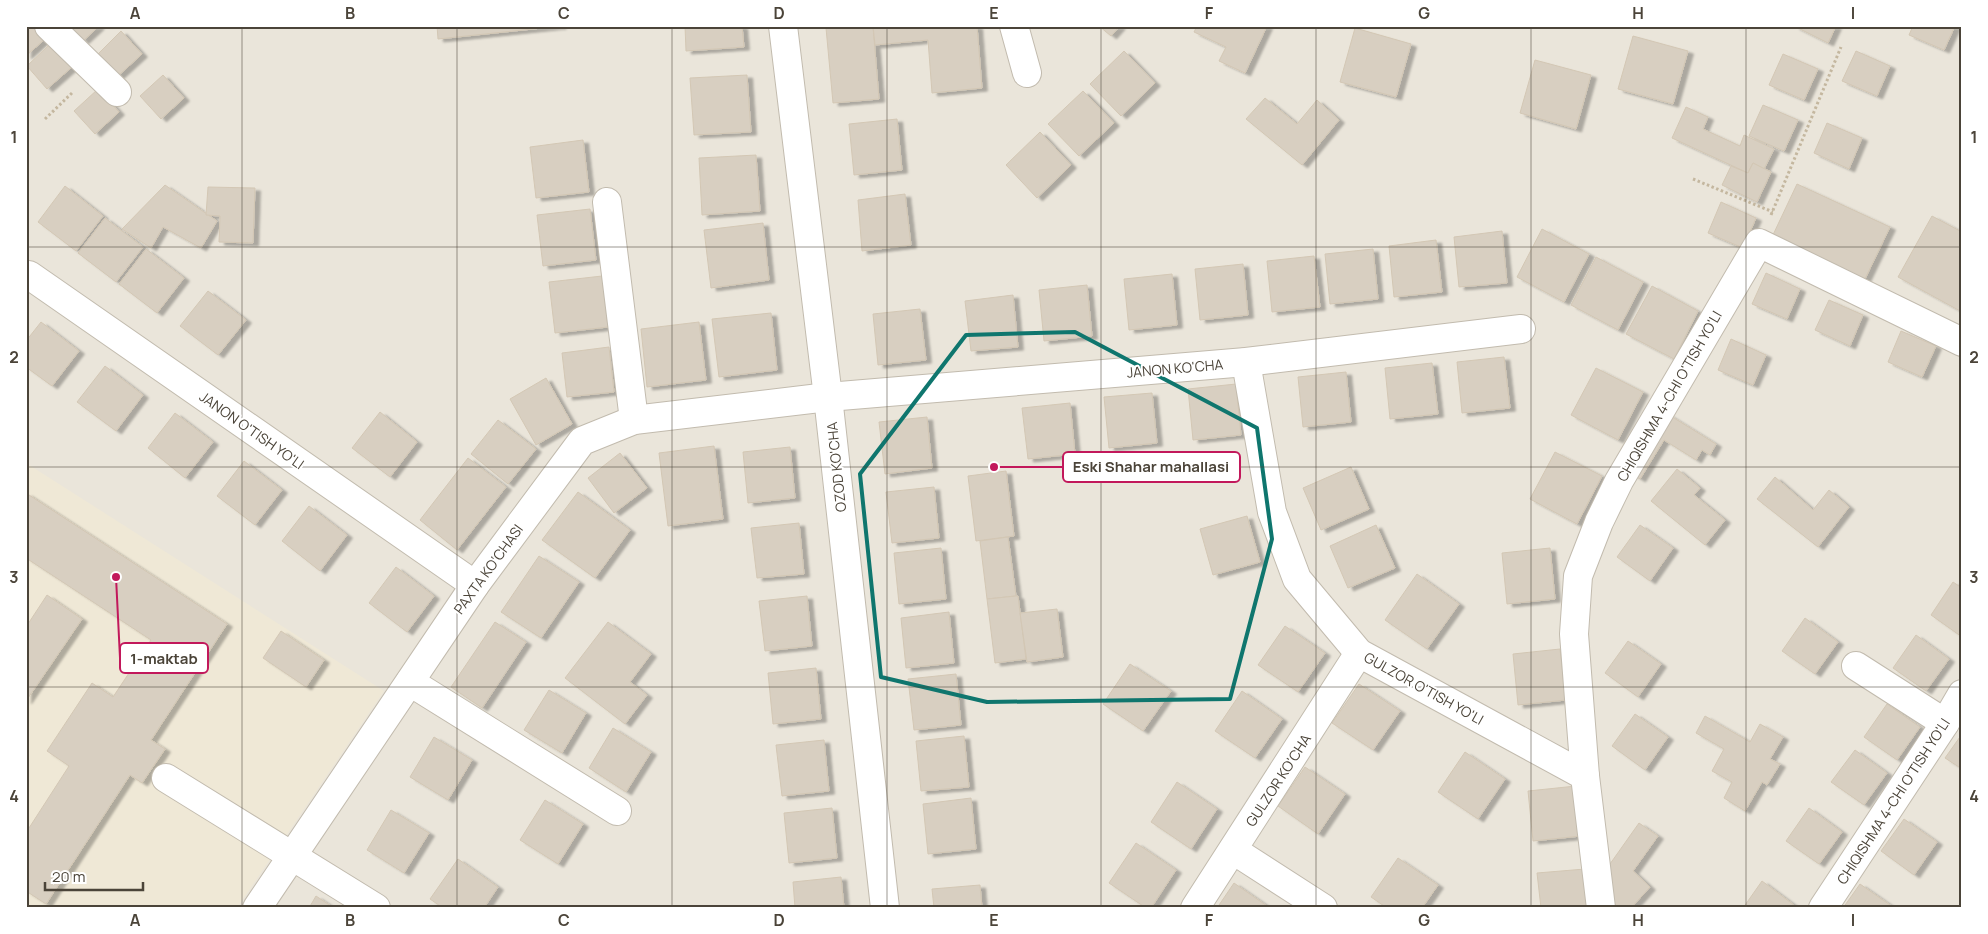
<svg xmlns="http://www.w3.org/2000/svg" width="1988" height="934" font-family="Manrope,sans-serif">
<style>
.residential{fill:#eae5da}
.education{fill:#efe8d6}
.building{fill:#d8cfc1;stroke:#d3c7b4;filter:url(#shadow)}
.lines{fill:none;stroke-linecap:round;stroke-linejoin:round}
.minor-casing{stroke:#c2bbae;stroke-width:30}
.path{stroke:#c4b79f;stroke-width:3;stroke-dasharray:2.5 2.5;stroke-linecap:butt}
.minor{stroke:#fff;stroke-width:28}
.marked{fill:none;stroke:#0f766e;stroke-width:4;stroke-linejoin:round}
.grid{fill:none;stroke:#4b4439;stroke-width:1;stroke-opacity:0.55}
.labels{text-anchor:middle;dominant-baseline:central;stroke-width:4;stroke-linejoin:round;paint-order:stroke}
.street-label{font-size:14px;fill:#4b4439;stroke:#fff}
.leader{fill:none;stroke:#c2185b;stroke-width:2}
.callout-dot{fill:#c2185b;stroke:#fff;stroke-width:2}
.callout{fill:#fff;stroke:#c2185b;stroke-width:2}
.callout-label{font-size:15px;text-anchor:middle;font-weight:bold;fill:#4b4439}
.neatline{fill:none;stroke:#4b4439;stroke-width:2}
.grid-label{font-size:16px;text-anchor:middle;font-weight:bold;fill:#4b4439}
</style>
<defs>
<filter id="shadow"><feDropShadow dx="5.5" dy="3" stdDeviation="1" flood-color="#0004"/></filter>
</defs>
<rect width="100%" height="100%" fill="#f6f3ec"/>
<rect class="residential" x="26" y="26" width="1936" height="882"/>
<path class="education" d="M26,463L384,691L237,908H26Z"/>
<g class="building">
<path d="M26,26H33L45,39L26,56Z"/>
<path d="M70,26H99L83,41Z"/>
<path d="M437,26H561L438,39Z"/>
<path d="M685,26H742L744,47L686,51Z"/>
<path d="M841,26H873L879,99L833,103L826,28Z"/>
<path d="M873,26H977L982,88L932,93L928,40L875,45Z"/>
<path d="M1099,26H1120L1111,36Z"/>
<path d="M1197,26H1267L1245,73L1219,61L1226,47L1194,32Z"/>
<path d="M1794,26H1836L1828,43Z"/>
<path d="M1913,26H1955L1944,50L1909,35Z"/>
<path d="M1355,28L1411,44L1396,97L1340,82Z"/>
<path d="M121,31L142,54L118,76L98,54Z"/>
<path d="M1633,36L1688,51L1673,104L1618,89Z"/>
<path d="M50,44L72,67L47,89L27,66Z"/>
<path d="M1124,51L1155,83L1121,116L1090,84Z"/>
<path d="M1856,51L1890,66L1877,96L1842,81Z"/>
<path d="M1783,54L1818,69L1804,100L1769,85Z"/>
<path d="M1535,60L1591,75L1576,129L1520,113Z"/>
<path d="M163,75L184,98L161,119L140,96Z"/>
<path d="M747,75L751,132L694,135L690,78Z"/>
<path d="M98,89L119,112L95,134L74,111Z"/>
<path d="M1083,91L1114,123L1079,156L1048,124Z"/>
<path d="M1265,98L1297,124L1317,100L1339,120L1302,165L1246,119Z"/>
<path d="M1763,105L1798,120L1784,151L1749,136Z"/>
<path d="M1686,107L1708,117L1703,129L1740,146L1744,135L1774,149L1764,169L1753,163L1748,173L1672,138Z"/>
<path d="M897,119L902,170L854,175L849,124Z"/>
<path d="M1827,123L1862,138L1849,169L1814,153Z"/>
<path d="M1040,132L1071,165L1037,198L1006,165Z"/>
<path d="M583,140L589,192L536,198L530,147Z"/>
<path d="M756,155L760,211L702,215L699,158Z"/>
<path d="M1753,163L1771,172L1757,202L1722,185L1731,166L1748,173Z"/>
<path d="M1797,184L1890,227L1864,281L1772,237Z"/>
<path d="M165,185L217,221L201,248L163,227L151,248L122,229Z"/>
<path d="M65,186L103,216L76,251L38,222Z"/>
<path d="M208,187L255,188L253,243L219,242L220,216L206,215Z"/>
<path d="M905,194L911,245L862,251L858,200Z"/>
<path d="M1721,202L1756,218L1743,248L1708,233Z"/>
<path d="M590,209L596,260L543,266L537,215Z"/>
<path d="M1932,216L1962,232V312L1898,277Z"/>
<path d="M105,218L143,247L116,282L78,253Z"/>
<path d="M763,223L769,280L711,288L704,230Z"/>
<path d="M1542,229L1589,254L1564,302L1517,277Z"/>
<path d="M1502,231L1507,283L1459,287L1454,237Z"/>
<path d="M1436,240L1442,292L1394,297L1389,246Z"/>
<path d="M146,249L184,278L157,313L119,284Z"/>
<path d="M1373,249L1378,299L1330,304L1325,254Z"/>
<path d="M1314,256L1320,307L1272,312L1267,261Z"/>
<path d="M1596,257L1643,282L1618,330L1571,305Z"/>
<path d="M1243,264L1248,315L1200,320L1195,269Z"/>
<path d="M1766,273L1800,289L1787,319L1752,304Z"/>
<path d="M1172,274L1177,325L1129,330L1124,279Z"/>
<path d="M602,276L608,327L555,333L549,282Z"/>
<path d="M1087,285L1092,336L1044,341L1039,290Z"/>
<path d="M1652,286L1698,311L1674,359L1626,334Z"/>
<path d="M208,291L246,320L218,355L180,326Z"/>
<path d="M1013,295L1018,347L971,351L965,301Z"/>
<path d="M1829,300L1863,315L1850,346L1815,330Z"/>
<path d="M920,309L926,360L878,365L873,314Z"/>
<path d="M771,313L777,370L719,377L712,319Z"/>
<path d="M41,322L79,351L52,386L26,367V341Z"/>
<path d="M699,322L706,380L647,387L641,329Z"/>
<path d="M1901,331L1936,346L1922,377L1888,362Z"/>
<path d="M1731,339L1766,355L1753,385L1718,370Z"/>
<path d="M609,347L614,392L567,397L562,353Z"/>
<path d="M1504,357L1510,408L1462,413L1457,362Z"/>
<path d="M1432,363L1438,414L1390,419L1385,368Z"/>
<path d="M105,366L143,395L116,431L77,402Z"/>
<path d="M1596,368L1643,392L1618,440L1571,415Z"/>
<path d="M1346,372L1351,422L1303,427L1298,377Z"/>
<path d="M546,378L572,424L536,445L510,399Z"/>
<path d="M1236,384L1241,435L1193,440L1188,389Z"/>
<path d="M1152,393L1157,443L1109,448L1104,397Z"/>
<path d="M1070,403L1075,454L1028,459L1022,408Z"/>
<path d="M380,412L417,442L390,477L352,448Z"/>
<path d="M175,413L213,442L185,478L148,448Z"/>
<path d="M1666,413L1716,444L1710,455L1702,450L1696,460L1664,440L1640,479L1629,472Z"/>
<path d="M927,417L932,468L885,474L879,422Z"/>
<path d="M498,420L536,449L508,484L471,454Z"/>
<path d="M714,446L723,519L668,526L659,453Z"/>
<path d="M790,447L795,498L748,503L743,452Z"/>
<path d="M1555,452L1602,476L1577,524L1530,499Z"/>
<path d="M620,453L647,488L614,513L588,478Z"/>
<path d="M468,458L506,487L457,550L420,520Z"/>
<path d="M244,461L282,490L255,525L217,496Z"/>
<path d="M1351,467L1369,509L1321,530L1303,488Z"/>
<path d="M1677,469L1700,488L1694,495L1725,520L1705,545L1651,501Z"/>
<path d="M1006,471L1014,536L976,541L968,476Z"/>
<path d="M1775,477L1813,510L1829,490L1849,507L1818,547L1757,499Z"/>
<path d="M934,487L939,538L892,543L886,492Z"/>
<path d="M578,492L630,530L595,578L542,540Z"/>
<path d="M26,493L227,624L151,740L165,749L142,783L130,775L46,904L26,891V826L29,828L69,766L47,751L92,683L113,697L151,640L26,558Z"/>
<path d="M309,506L347,535L320,571L282,541Z"/>
<path d="M1247,516L1260,562L1213,575L1200,529Z"/>
<path d="M799,523L804,574L757,578L751,528Z"/>
<path d="M1376,525L1395,568L1348,588L1330,546Z"/>
<path d="M1640,525L1673,548L1650,581L1617,557Z"/>
<path d="M1008,537L1016,596L987,599L980,541Z"/>
<path d="M941,548L946,599L899,604L894,553Z"/>
<path d="M1550,548L1555,599L1507,604L1502,553Z"/>
<path d="M539,556L579,582L541,638L501,612Z"/>
<path d="M396,567L434,596L407,632L369,603Z"/>
<path d="M1417,574L1459,604L1427,649L1385,620Z"/>
<path d="M1953,582L1962,588V637L1931,615Z"/>
<path d="M47,595L82,619L26,701V627Z"/>
<path d="M807,596L812,646L765,651L759,601Z"/>
<path d="M1016,596H1018L1026,659L995,663L987,599Z"/>
<path d="M1057,609L1063,657L1027,662L1020,613Z"/>
<path d="M949,612L954,663L906,668L901,618Z"/>
<path d="M1805,618L1838,642L1815,674L1782,651Z"/>
<path d="M495,622L526,642L482,708L451,687Z"/>
<path d="M608,622L651,654L630,682L647,695L625,724L565,678Z"/>
<path d="M1285,626L1325,653L1298,692L1258,665Z"/>
<path d="M281,631L324,660L306,687L263,658Z"/>
<path d="M1916,635L1949,659L1926,691L1893,668Z"/>
<path d="M1628,641L1661,664L1638,697L1605,673Z"/>
<path d="M1560,649L1566,700L1518,705L1513,654Z"/>
<path d="M1130,664L1171,691L1143,731L1103,704Z"/>
<path d="M816,668L821,719L773,724L768,673Z"/>
<path d="M956,674L961,725L914,730L908,679Z"/>
<path d="M1359,684L1400,711L1373,750L1332,723Z"/>
<path d="M549,690L586,713L562,753L524,730Z"/>
<path d="M1242,691L1282,719L1255,758L1215,731Z"/>
<path d="M1887,704L1920,727L1897,760L1864,737Z"/>
<path d="M1635,714L1668,737L1645,770L1612,746Z"/>
<path d="M1705,716L1750,742L1760,724L1783,737L1770,759L1780,764L1767,785L1762,782L1745,811L1724,798L1732,782L1712,771L1724,749L1696,733Z"/>
<path d="M613,728L651,752L626,792L589,768Z"/>
<path d="M1962,734V769L1945,758Z"/>
<path d="M964,736L969,787L921,791L916,741Z"/>
<path d="M434,737L472,760L448,800L410,777Z"/>
<path d="M824,740L829,791L782,796L776,745Z"/>
<path d="M1855,750L1887,773L1864,805L1831,782Z"/>
<path d="M1465,752L1505,779L1478,819L1438,792Z"/>
<path d="M1305,767L1345,794L1318,834L1278,806Z"/>
<path d="M1177,782L1217,809L1191,849L1151,822Z"/>
<path d="M1576,786L1581,836L1533,841L1528,791Z"/>
<path d="M971,798L976,849L928,854L923,804Z"/>
<path d="M545,800L583,824L558,864L520,840Z"/>
<path d="M832,808L837,858L789,863L784,813Z"/>
<path d="M1809,808L1842,832L1819,864L1786,841Z"/>
<path d="M391,810L429,833L404,873L367,850Z"/>
<path d="M1904,819L1937,842L1914,875L1881,851Z"/>
<path d="M1639,823L1658,836L1633,871L1650,887L1631,908H1619L1605,894V871Z"/>
<path d="M1136,843L1176,870L1151,908H1146L1109,883Z"/>
<path d="M1398,858L1438,885L1422,908H1387L1371,897Z"/>
<path d="M458,859L498,887L484,908H443L430,899Z"/>
<path d="M1585,869L1589,908H1541L1537,873Z"/>
<path d="M841,877L844,908H795L793,882Z"/>
<path d="M1762,881L1794,905L1793,908H1743Z"/>
<path d="M1234,883L1270,908H1217Z"/>
<path d="M1860,884L1893,907L1843,908Z"/>
<path d="M980,885L982,908H934L932,889Z"/>
<path d="M316,896L334,908H309Z"/>
</g>
<g class="lines">
<g class="minor-casing">
<g id="minor">
<path d="M49,26L117,92"/>
<path d="M783,26L828,397L885,908"/>
<path d="M1014,26L1027,73"/>
<path d="M607,202L634,420"/>
<path d="M29,275L475,585"/>
<path d="M1246,362L1272,512L1297,579L1359,653L1585,776"/>
<path d="M1856,666L1945,723"/>
<path d="M410,682L617,811"/>
<path d="M166,778L376,908"/>
<path d="M1233,850L1323,908"/>
<path d="M257,908L475,585L582,441L634,420L828,397L1246,362L1521,329"/>
<path d="M1195,908L1359,653"/>
<path d="M1601,908L1585,776L1574,634L1578,576L1599,522L1619,481L1759,243L1962,342"/>
<path d="M1823,908L1945,723L1962,694"/>
</g>
</g>
<g class="path">
<path d="M45,119L73,92"/>
<path d="M1693,179L1773,212"/>
<path d="M1771,215L1841,47"/>
</g>
<use href="#minor" class="minor"/>
</g>
<path class="marked" d="M1075,332L1257,428L1272,539L1230,699L987,702L881,677L860,474L966,335Z"/>
<path class="grid" d="M242,26V908M457,26V908M672,26V908M887,26V908M1101,26V908M1316,26V908M1531,26V908M1746,26V908M26,247H1962M26,467H1962M26,687H1962"/>
<g class="labels">
<g class="street-label">
<text transform="translate(1175 368) rotate(-5)">JANON KO'CHA</text>
<text transform="translate(1669 396) rotate(-60)">CHIQISHMA 4-CHI O'TISH YO'LI</text>
<text transform="translate(252 430) rotate(35)">JANON O'TISH YO'LI</text>
<text transform="translate(836 467) rotate(-96)">OZOD KO'CHA</text>
<text transform="translate(488 569) rotate(-54)">PAXTA KO‘CHASI</text>
<text transform="translate(1424 688) rotate(29)">GULZOR O'TISH YO'LI</text>
<text transform="translate(1278 780) rotate(-57)">GULZOR KO'CHA</text>
<text transform="translate(1893 801) rotate(-57)">CHIQISHMA 4-CHI O'TISH YO'LI</text>
</g>
</g>
<path class="leader" d="M994 467L1063 467M116 577L120 658"/>
<g class="callout-dot">
<circle cx="994" cy="467" r="5"/>
<circle cx="116" cy="577" r="5"/>
</g>
<g class="callout">
<rect x="1063" y="452" width="177" height="30" rx="5"/>
<rect x="120" y="643" width="88" height="30" rx="5"/>
</g>
<g class="callout-label">
<text x="1151" y="472">Eski Shahar mahallasi</text>
<text x="164" y="664">1-maktab</text>
</g>
<rect width="1988" height="934" fill="none" stroke="#ffffff" stroke-width="55"/>
<path d="M45 882v8h98v-8" fill="none" stroke="#4b4439" stroke-width="2.5"/>
<text x="52" y="882" font-size="15" fill="#4b4439" stroke="#ffffff" stroke-width="4" paint-order="stroke">20 m</text>
<rect x="28" y="28" width="1932" height="878" class="neatline"/>
<g class="grid-label">
<text x="135" y="19">A</text>
<text x="350" y="19">B</text>
<text x="564" y="19">C</text>
<text x="779" y="19">D</text>
<text x="994" y="19">E</text>
<text x="1209" y="19">F</text>
<text x="1424" y="19">G</text>
<text x="1638" y="19">H</text>
<text x="1853" y="19">I</text>
<text x="14" y="143">1</text>
<text x="1974" y="143">1</text>
<text x="14" y="363">2</text>
<text x="1974" y="363">2</text>
<text x="14" y="583">3</text>
<text x="1974" y="583">3</text>
<text x="14" y="802">4</text>
<text x="1974" y="802">4</text>
<text x="135" y="926">A</text>
<text x="350" y="926">B</text>
<text x="564" y="926">C</text>
<text x="779" y="926">D</text>
<text x="994" y="926">E</text>
<text x="1209" y="926">F</text>
<text x="1424" y="926">G</text>
<text x="1638" y="926">H</text>
<text x="1853" y="926">I</text>
</g>
</svg>
